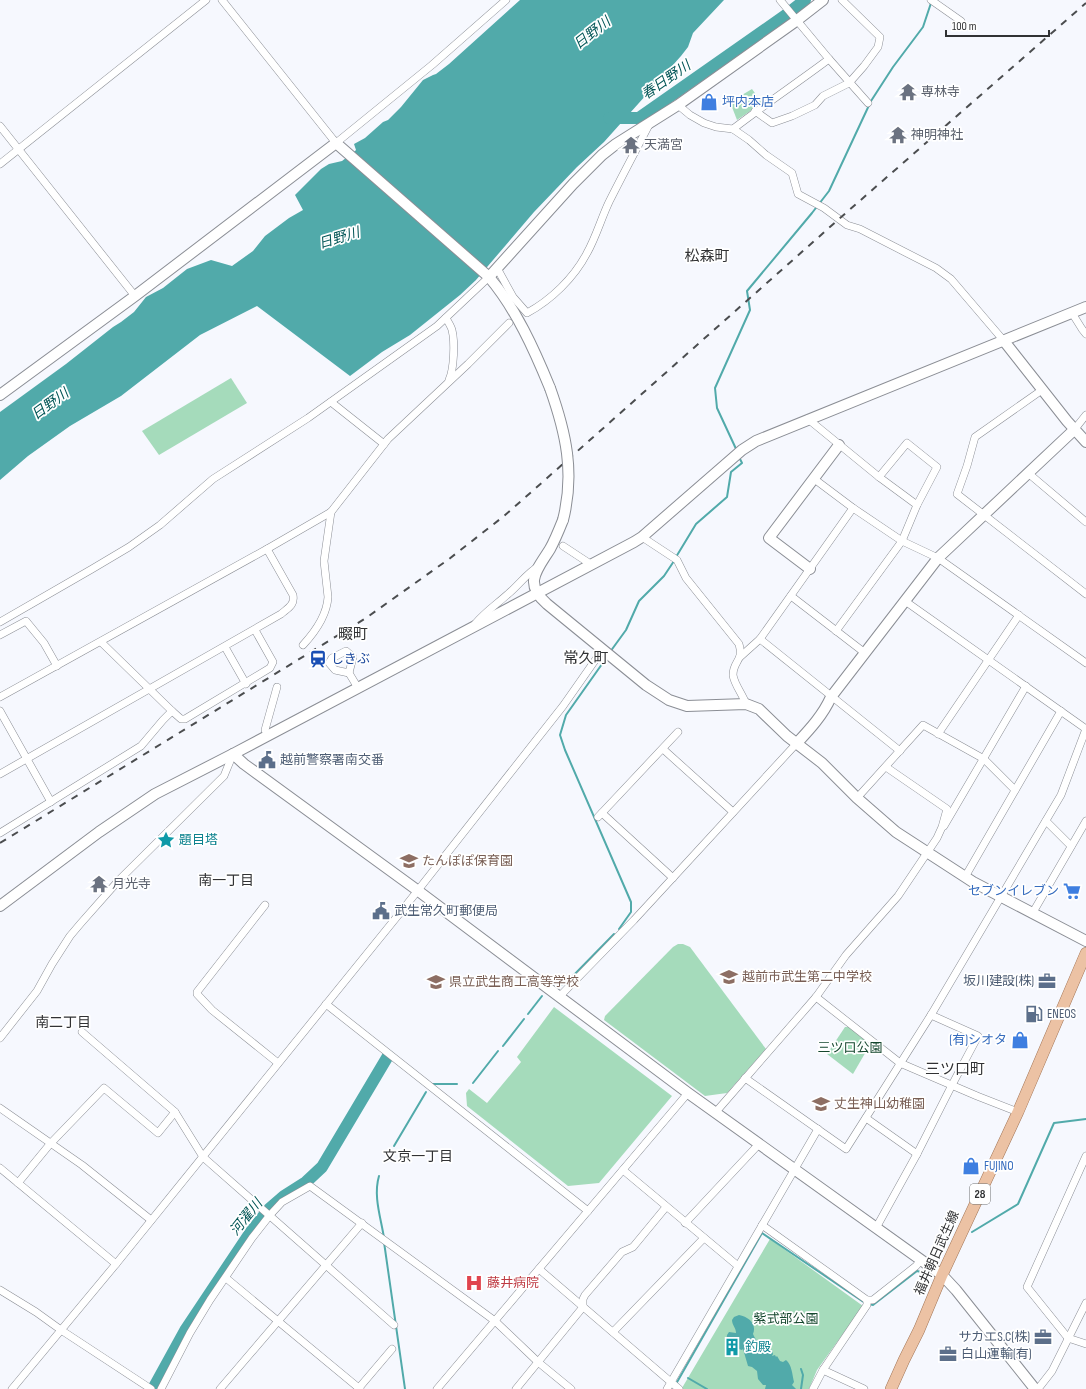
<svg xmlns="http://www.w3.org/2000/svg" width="1086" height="1389" font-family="'Sofia Sans Condensed','Noto Sans JP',sans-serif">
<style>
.green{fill:#a5dbbb}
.water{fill:#51aaaa}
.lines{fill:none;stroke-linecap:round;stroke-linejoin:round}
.stream{stroke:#51aaaa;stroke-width:2}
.river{stroke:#51aaaa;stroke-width:12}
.street-casing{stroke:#8b8e95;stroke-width:8}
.secondary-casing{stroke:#8b8e95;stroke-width:12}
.primary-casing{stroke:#a27556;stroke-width:12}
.street{stroke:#fff;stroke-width:7}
.secondary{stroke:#fff;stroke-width:10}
.primary{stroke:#ecc2a4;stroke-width:11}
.rail{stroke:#4b4d4f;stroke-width:2;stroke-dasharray:7 7;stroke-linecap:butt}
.secondary-bridge-casing{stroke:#8b8e95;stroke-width:12;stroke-linecap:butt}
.secondary-bridge{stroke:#fff;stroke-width:10}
.labels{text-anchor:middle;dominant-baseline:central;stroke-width:3.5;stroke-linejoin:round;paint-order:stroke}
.shield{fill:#fff;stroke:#6f7071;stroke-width:1}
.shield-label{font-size:12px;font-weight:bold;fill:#313234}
.worship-label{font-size:13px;fill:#5b616d;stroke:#fff;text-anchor:start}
.shop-label{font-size:13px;fill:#366cbe;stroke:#fff;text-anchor:start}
.transit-label{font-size:13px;fill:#164399;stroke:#fff;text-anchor:start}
.service-label{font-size:13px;fill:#4e5e75;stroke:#fff;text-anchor:start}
.culture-label{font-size:13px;fill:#0d838f;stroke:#fff;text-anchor:start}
.education-label{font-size:13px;fill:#785e54;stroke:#fff;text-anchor:start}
.park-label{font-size:13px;fill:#15472e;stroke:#fff}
.street-label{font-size:13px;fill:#313234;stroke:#fff}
.health-label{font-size:13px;fill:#be3a42;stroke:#fff;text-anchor:start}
.water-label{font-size:14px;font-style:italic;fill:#035657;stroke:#fff}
.neighbourhood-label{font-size:14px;fill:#313234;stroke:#fff}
.quarter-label{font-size:15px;fill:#313234;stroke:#fff}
</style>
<rect width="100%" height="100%" fill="#f6f8fe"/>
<g class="green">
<path d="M752,89L762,103L737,120L730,102Z"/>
<path d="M231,378L247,403L159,455L142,431Z"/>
<path d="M678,944H683L690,947L766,1049L727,1093L705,1096L604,1020L605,1016L673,947Z"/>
<path d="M554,1007L672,1096L599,1183L568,1186L467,1106L466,1093L469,1089L487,1103L521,1062L517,1057Z"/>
<path d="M845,1027H849L871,1043L853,1074L827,1054Z"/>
<path d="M770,1239L863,1306L817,1370L809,1389H683L682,1388Z"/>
</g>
<g class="water">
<path d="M520,0H724L693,33L688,47L681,56L604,142L577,167L534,212L476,280L460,295L410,335L382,352L350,376L257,306L200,335L121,396L70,426L28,456L0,480V412L66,364L113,327L121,322L134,312L146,297L163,288L187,269L211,260L232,266L253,251L265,236L289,218L303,210L295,195L321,169L329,164L342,161L355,151L356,150L354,144L365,138L383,122L388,120L401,107L423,80L433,75L436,74L449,64Z"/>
<path d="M739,1315C749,1317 757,1324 753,1334C757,1344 763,1345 772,1350L773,1354L772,1356L775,1355L776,1357L777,1356L780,1361L783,1362L786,1360C792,1365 792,1374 794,1382L792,1385L796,1389H765L766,1385H763L758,1379L757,1371L752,1367L748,1366L743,1349L742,1350L735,1348L738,1343L733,1340L729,1345L726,1343L727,1335L729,1332L736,1333C736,1328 732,1325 732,1320L734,1317Z"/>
</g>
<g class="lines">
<g class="stream">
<path d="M737,451L717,408L715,388L750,310L747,291L812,213L829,191L871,101L893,67L923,27L931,3"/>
<path d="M676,557L696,524L727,497L731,472L742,463L739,457"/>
<path d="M610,652L626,630L639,601L664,576L674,561"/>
<path d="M607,657L566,715L560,735L565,750L631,902V912L619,929"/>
<path d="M559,986L568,981L614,934"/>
<path d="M528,1014L542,996"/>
<path d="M503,1046L524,1019"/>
<path d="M473,1083L498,1051"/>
<path d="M431,1084H457"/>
<path d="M394,1146L426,1092"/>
<path d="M379,1176C373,1196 381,1218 384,1238"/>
<path d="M972,1232L1018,1204L1054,1123L1086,1119"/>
<path d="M384,1242L405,1389"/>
<path d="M869,1304L873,1305L917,1271L921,1272L928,1277"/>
<path d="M801,1369L803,1375L801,1389"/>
<path d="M688,1378L707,1389"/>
<path d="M676,1384L762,1233L865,1303"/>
</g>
<g class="river">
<path d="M609,118H639L786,15L805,0"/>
<path d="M153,1389L186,1329L250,1233L269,1209L284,1196L306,1182L322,1167L388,1056"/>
</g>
<g class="street-casing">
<g id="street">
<path d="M222,0L336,143L432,65L506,0"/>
<path d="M780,0L829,59L868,103"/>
<path d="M931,0L961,21"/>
<path d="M678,105L690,115L704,123L716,127L733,129L749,140L766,155L792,173L798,194L824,208L847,225L860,229L936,268L951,279L1004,341"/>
<path d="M755,111L772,123L792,116L815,105L823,96L849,83L864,66L878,47L880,37L842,0"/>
<path d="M0,126L135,296"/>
<path d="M733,129C764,105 797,83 829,59"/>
<path d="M0,164L206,0"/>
<path d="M497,268L513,297L527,313C551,300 574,278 587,253C596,237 601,219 609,202C622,176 636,150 650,123"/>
<path d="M1072,313L1082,329L1086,334"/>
<path d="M446,318C448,322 451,326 452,330C455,342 454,369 449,380"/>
<path d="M1042,390L975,437L967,466L957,494L1086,594"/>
<path d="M331,402L384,444"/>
<path d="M808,419L879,477L917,505"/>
<path d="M1074,430L1086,415"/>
<path d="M1028,473L1086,522"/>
<path d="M813,478L853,508L902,541L938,558L1086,663"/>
<path d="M642,537L677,560L686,578L739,644C744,661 733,661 733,675C734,684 743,695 746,704"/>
<path d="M563,546L592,565"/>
<path d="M791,596L865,653"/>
<path d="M905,601L1086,729"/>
<path d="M0,622L92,569L129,547L160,525L213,479L308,418L437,326L489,277"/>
<path d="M475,624C485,612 497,604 508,594C519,585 527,573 539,566"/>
<path d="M836,631L902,541L917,505L937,467L907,443L879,477"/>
<path d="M0,635L26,621L44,643L57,666"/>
<path d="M760,639L900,751"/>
<path d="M101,642L172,711L181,719H185L270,668L273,662L255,630"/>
<path d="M303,645C315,632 327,614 328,597L324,561L331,512"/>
<path d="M225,647L246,684"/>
<path d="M346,651L353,657L349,673L335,670L329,663L332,658Z"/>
<path d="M740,657L760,639L853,508"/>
<path d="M349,673L358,688"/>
<path d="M0,697L267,549L331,512L388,439L468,364L509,323"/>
<path d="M0,711L51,802"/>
<path d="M938,734L1019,615"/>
<path d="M268,736L265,730L277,687"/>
<path d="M663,749L733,812"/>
<path d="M0,774L281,614C288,608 295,605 293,595L267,549"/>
<path d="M857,798L923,725L984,759L1015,790"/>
<path d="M602,813L673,878"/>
<path d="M598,817L678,732"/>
<path d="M1046,821L1071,846"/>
<path d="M944,826L1026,686"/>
<path d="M0,833L141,746L163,720L172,711"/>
<path d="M965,877L1061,711"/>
<path d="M265,905L197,992V994L212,1010L278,1063"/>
<path d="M1032,914L1086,821"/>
<path d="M559,997L634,920L797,743"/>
<path d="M816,997L900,1063L977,1096L1018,1112"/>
<path d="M326,1004L588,1211"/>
<path d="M82,1032L175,1112L203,1157L394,1325"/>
<path d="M0,1038L37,991L52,964L70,936L81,923L119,880L224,776L233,754"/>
<path d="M745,1078L846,1149L931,1015L1061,795L1086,729"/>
<path d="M0,1108L82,1165L151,1220"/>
<path d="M715,1113L816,997L846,955L898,896L937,838L942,827L947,809L886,767"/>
<path d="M866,1118L917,1154"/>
<path d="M1086,1156L1027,1287L1068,1338L1086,1344"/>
<path d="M0,1168L116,1264"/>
<path d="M623,1170L738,1266"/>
<path d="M18,1183L50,1144L104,1088L158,1133L175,1112"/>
<path d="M685,1223L759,1144"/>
<path d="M762,1225L867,1300H873L916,1266L921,1260"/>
<path d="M876,1228L917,1154L952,1085L978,1036L931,1015"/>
<path d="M539,1269L679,1389"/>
<path d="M226,1278L360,1389"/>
<path d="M0,1290L36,1312L61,1330L151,1389"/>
<path d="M613,1332L704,1238"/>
<path d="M823,1370L864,1389"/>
<path d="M12,1389L116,1264L404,908L563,706L603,649"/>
<path d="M161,1389L190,1333L210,1300L252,1238L270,1215L282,1202L310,1186L495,1321L538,1362L571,1389"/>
<path d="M220,1389L362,1223"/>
<path d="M358,1389L392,1349"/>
<path d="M437,1389L688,1093"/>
<path d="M516,1389L583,1307V1299L585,1295L622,1252L633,1247L666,1207"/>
<path d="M667,1389L818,1129"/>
<path d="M813,1389L823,1370L867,1305V1300"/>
<path d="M1038,1389L1052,1371L1086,1303"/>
</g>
</g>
<g class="secondary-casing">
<g id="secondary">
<path d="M489,277L573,184L602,155L616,144L678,105L796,21L823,0"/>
<path d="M1004,341L1067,421L1086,442"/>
<path d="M0,395L135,296L336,143L489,277C516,309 534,349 550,388"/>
<path d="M563,520C559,530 555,540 550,549C537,570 523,583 547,604L646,685L669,700L687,706L746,704L759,709L787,736L822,763L857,798L896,832L973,882L1086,941"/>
<path d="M810,569L769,538L839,445"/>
<path d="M797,743C810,729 823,715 831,697L938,558L1074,430"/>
<path d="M233,754L244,764L417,890L688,1093L942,1275L956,1290L1035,1389"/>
<path d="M0,906L99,832L155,794L233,754L634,542L642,537L742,450L756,441L1086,307"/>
</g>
</g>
<g class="primary-casing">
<path id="primary" d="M891,1389L904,1360L919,1330L942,1275L1018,1112L1086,953"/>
</g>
<use href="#street" class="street"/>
<use href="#secondary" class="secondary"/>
<use href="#primary" class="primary"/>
<path class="rail" d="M0,843L366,618L449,559L504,516L546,479L839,219L1086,3"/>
<g class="secondary-bridge-casing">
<path id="secondary-bridge" d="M550,388C566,433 575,473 563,520"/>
</g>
<use href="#secondary-bridge" class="secondary-bridge"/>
</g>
<defs>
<g id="temple-bare" transform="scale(1.38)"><path d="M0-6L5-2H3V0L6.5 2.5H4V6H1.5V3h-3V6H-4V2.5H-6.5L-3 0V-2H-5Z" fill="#6b7280" stroke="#fff" stroke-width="2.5" paint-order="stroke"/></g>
<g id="shop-bare" transform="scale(1.38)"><path d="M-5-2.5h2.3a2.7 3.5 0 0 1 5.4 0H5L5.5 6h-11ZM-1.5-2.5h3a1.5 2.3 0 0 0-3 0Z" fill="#3f7fe0" stroke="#fff" stroke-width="2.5" paint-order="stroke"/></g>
<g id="station-bare" transform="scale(1.38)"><path d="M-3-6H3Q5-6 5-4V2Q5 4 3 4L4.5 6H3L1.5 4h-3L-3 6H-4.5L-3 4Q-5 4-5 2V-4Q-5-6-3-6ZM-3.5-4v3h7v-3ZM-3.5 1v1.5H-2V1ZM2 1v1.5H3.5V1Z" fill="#1a4fb4" stroke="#fff" stroke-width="2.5" paint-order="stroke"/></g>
<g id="civic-bare" transform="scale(1.38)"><path d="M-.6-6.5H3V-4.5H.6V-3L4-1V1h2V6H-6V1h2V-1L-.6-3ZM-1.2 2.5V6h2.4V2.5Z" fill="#5c6f8a" stroke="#fff" stroke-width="2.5" paint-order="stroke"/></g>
<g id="sight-bare" transform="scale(1.38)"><path d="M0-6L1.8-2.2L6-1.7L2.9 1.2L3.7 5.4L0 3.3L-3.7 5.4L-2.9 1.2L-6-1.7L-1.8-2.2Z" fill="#0f9aa8" stroke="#fff" stroke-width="2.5" paint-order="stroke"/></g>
<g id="school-bare" transform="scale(1.38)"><path d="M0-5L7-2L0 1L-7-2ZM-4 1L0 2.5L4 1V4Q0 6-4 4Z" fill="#8d6e63" stroke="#fff" stroke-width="2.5" paint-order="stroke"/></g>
<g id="supermarket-bare" transform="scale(1.38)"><path d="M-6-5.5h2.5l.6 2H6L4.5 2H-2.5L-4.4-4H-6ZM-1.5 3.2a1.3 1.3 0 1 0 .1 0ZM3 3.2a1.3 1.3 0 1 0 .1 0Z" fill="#3f7fe0" stroke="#fff" stroke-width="2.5" paint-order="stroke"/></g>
<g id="office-bare" transform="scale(1.38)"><path d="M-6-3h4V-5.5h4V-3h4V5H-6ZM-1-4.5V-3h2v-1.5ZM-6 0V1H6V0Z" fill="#5c6f8a" stroke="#fff" stroke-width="2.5" paint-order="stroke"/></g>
<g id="fuel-bare" transform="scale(1.38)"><path d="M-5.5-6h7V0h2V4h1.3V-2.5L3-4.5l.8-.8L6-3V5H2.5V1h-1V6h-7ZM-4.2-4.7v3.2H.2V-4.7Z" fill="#5c6f8a" stroke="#fff" stroke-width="2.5" paint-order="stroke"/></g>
<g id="hospital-bare" transform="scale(1.38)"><path d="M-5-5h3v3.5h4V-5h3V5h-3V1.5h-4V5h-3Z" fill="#e0444e" stroke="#fff" stroke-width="2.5" paint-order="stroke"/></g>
<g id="building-bare" transform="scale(1.38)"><path d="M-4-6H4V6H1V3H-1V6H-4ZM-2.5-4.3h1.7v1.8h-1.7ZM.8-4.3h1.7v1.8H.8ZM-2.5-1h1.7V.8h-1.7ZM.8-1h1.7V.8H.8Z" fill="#0f9aa8" stroke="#fff" stroke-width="2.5" paint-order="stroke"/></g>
</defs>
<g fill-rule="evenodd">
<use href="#temple-bare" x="908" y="92"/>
<use href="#shop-bare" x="709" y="102"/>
<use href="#temple-bare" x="898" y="135"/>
<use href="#temple-bare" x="631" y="145"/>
<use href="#station-bare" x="318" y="659"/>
<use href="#civic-bare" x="267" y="760"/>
<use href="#sight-bare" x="166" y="840"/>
<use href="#school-bare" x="409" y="861"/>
<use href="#temple-bare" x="99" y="884"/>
<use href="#supermarket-bare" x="1072" y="891"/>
<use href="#civic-bare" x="381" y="911"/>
<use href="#school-bare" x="729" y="977"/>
<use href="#office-bare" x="1047" y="981"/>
<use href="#school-bare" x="436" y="982"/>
<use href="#fuel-bare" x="1034" y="1014"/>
<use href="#shop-bare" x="1020" y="1040"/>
<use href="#school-bare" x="821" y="1104"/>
<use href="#shop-bare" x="971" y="1166"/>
<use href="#hospital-bare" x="474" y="1283"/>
<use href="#office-bare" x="1043" y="1337"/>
<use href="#building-bare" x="732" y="1347"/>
<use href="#office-bare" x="948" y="1354"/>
</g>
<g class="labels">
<rect class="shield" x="970" y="1184" width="20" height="20" rx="3"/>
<g class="shield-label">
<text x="980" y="1194">28</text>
</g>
<g class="worship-label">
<text x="921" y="92">専林寺</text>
<text x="911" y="135">神明神社</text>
<text x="644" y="145">天満宮</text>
<text x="112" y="884">月光寺</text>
</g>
<g class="shop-label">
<text x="722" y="102">坪内本店</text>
<text x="1059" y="891" text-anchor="end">セブンイレブン</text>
<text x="1007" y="1040" text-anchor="end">(有)シオタ</text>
<text x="984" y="1166">FUJINO</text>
</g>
<g class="transit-label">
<text x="331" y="659">しきぶ</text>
</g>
<g class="service-label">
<text x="280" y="760">越前警察署南交番</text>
<text x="394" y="911">武生常久町郵便局</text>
<text x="1034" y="981" text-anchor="end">坂川建設(株)</text>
<text x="1047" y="1014">ENEOS</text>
<text x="1030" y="1337" text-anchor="end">サカエS.C(株)</text>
<text x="961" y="1354">白山運輸(有)</text>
</g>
<g class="culture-label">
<text x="179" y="840">題目塔</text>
<text x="745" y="1347">釣殿</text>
</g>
<g class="education-label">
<text x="422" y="861">たんぽぽ保育園</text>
<text x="742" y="977">越前市武生第二中学校</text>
<text x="449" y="982">県立武生商工高等学校</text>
<text x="834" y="1104">丈生神山幼稚園</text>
</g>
<g class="park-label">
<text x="850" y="1048">三ツ口公園</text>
<text x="786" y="1319">紫式部公園</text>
</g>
<g class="street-label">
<text transform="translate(937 1253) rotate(-66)">福井朝日武生線</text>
</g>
<g class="health-label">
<text x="487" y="1283">藤井病院</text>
</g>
<g class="water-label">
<text transform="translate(592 33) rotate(-38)">日野川</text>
<text transform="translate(666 80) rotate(-35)">春日野川</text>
<text transform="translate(339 238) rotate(-17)">日野川</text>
<text transform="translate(50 404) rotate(-36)">日野川</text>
<text transform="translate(246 1217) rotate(-51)">河濯川</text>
</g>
<g class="neighbourhood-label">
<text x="226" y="880">南一丁目</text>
<text x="63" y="1022">南二丁目</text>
<text x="418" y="1156">文京一丁目</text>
</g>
<g class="quarter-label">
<text x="707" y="256">松森町</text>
<text x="353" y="634">畷町</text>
<text x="586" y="658">常久町</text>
<text x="955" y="1069">三ツ口町</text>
</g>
</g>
<path d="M946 30v6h103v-6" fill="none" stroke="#313234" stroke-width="2"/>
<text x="952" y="30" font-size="12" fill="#313234" stroke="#ffffff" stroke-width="3" paint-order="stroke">100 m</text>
</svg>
